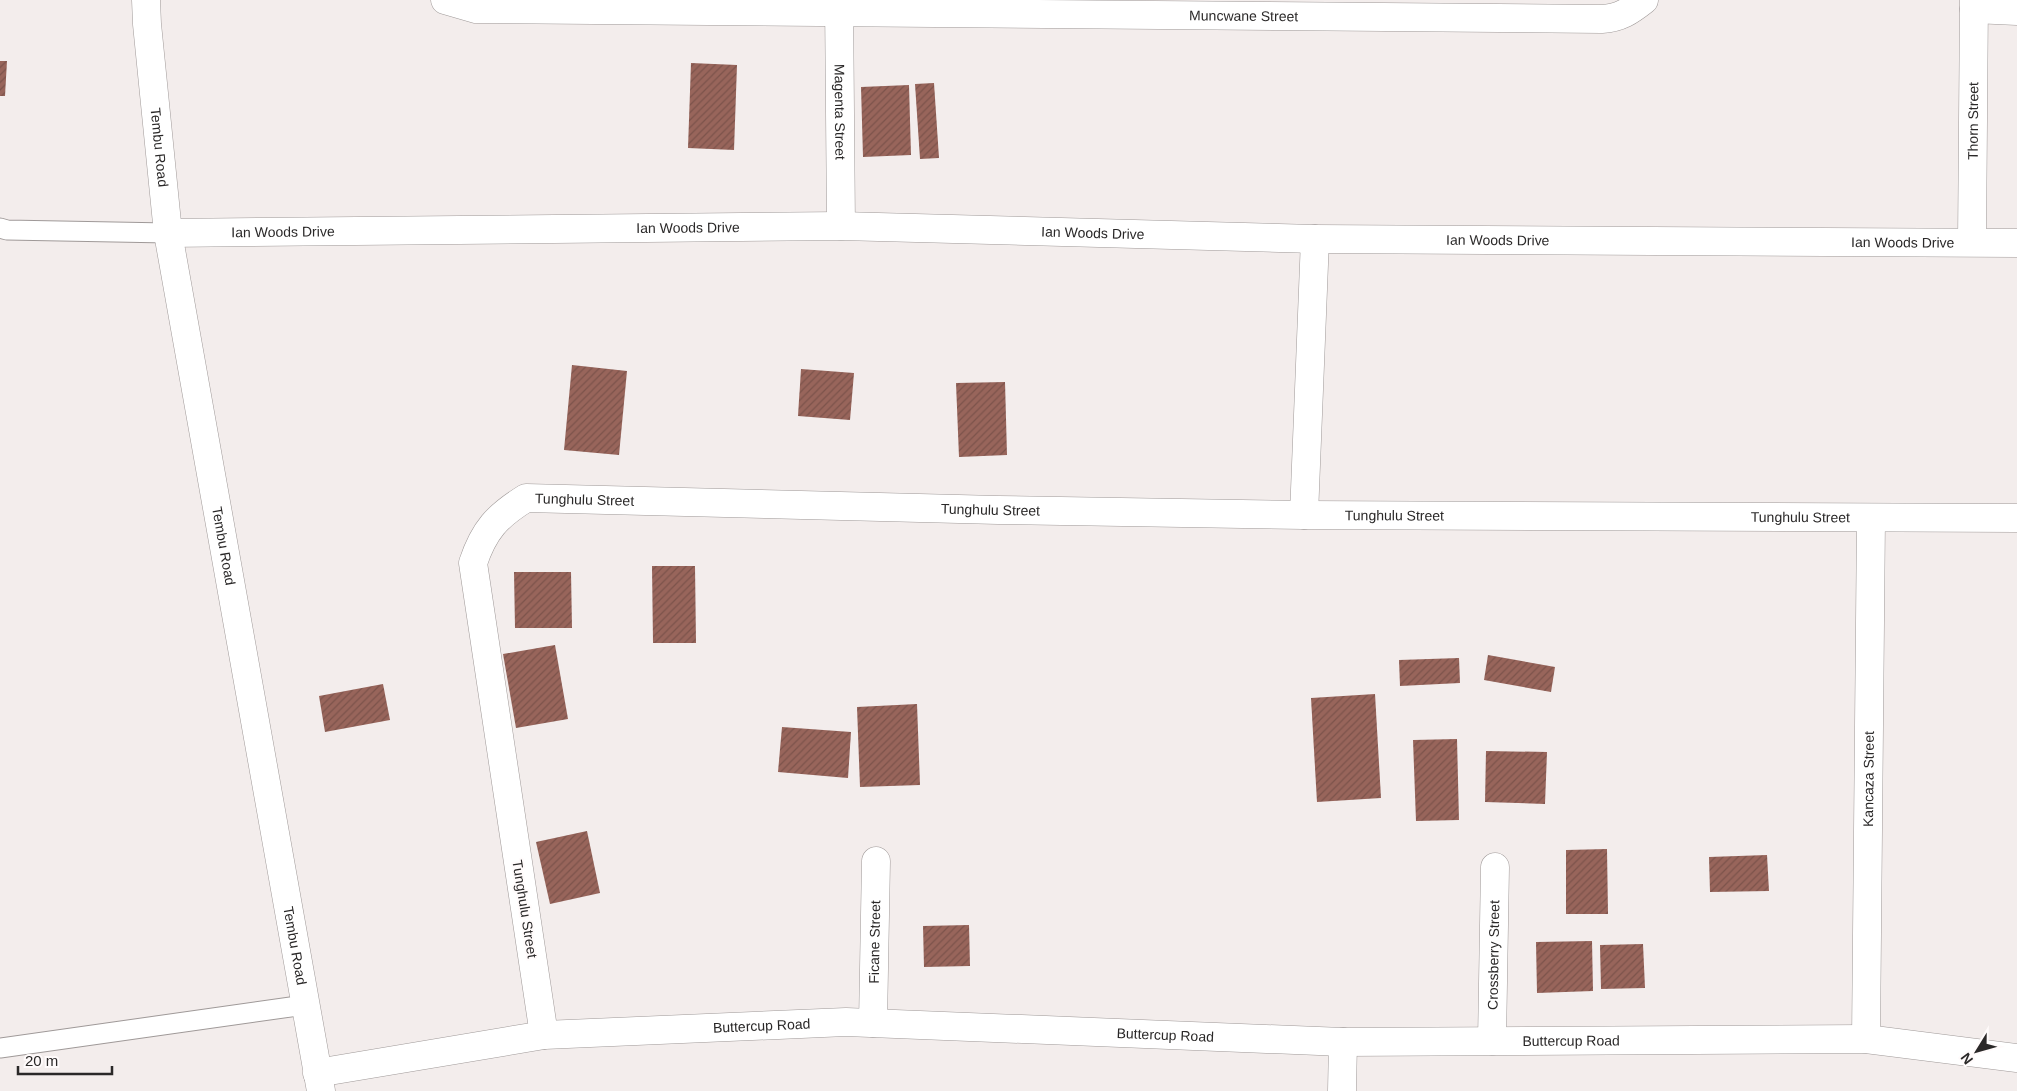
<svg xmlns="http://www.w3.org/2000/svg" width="2017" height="1091" font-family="Arial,sans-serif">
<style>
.building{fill:url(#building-hatch)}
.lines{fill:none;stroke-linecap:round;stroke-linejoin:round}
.service-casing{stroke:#9f9998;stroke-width:21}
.minor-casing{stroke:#9f9998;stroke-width:29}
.tertiary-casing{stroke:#9f9998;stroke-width:29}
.service{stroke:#fff;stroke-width:19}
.minor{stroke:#fff;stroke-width:28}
.tertiary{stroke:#fff;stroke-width:28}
.labels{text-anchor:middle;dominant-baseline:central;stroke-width:4;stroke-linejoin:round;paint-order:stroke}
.street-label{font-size:14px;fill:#2a2828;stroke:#fffbfb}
</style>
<defs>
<pattern id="building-hatch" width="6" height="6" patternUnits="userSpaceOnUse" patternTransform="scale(1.25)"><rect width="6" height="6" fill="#98655b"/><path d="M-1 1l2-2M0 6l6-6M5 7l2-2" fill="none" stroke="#7c534b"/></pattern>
</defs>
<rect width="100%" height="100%" fill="#f3edec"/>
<g class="building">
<path d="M0,61H7L5,96H0Z"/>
<path d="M691,63L737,65L734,150L688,148Z"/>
<path d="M934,83L939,158L920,159L915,84Z"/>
<path d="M909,85L911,155L863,157L861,87Z"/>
<path d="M572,365L627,371L619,455L564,450Z"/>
<path d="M801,369L854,373L850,420L798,416Z"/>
<path d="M1005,382L1007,455L959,457L956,383Z"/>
<path d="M652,566H695L696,643H653Z"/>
<path d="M514,572H571L572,628H515Z"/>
<path d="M555,645L568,719L516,728L503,654Z"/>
<path d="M1488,655L1555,667L1551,692L1484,680Z"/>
<path d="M1459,658L1460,683L1400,686L1399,660Z"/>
<path d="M383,684L390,720L325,732L319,696Z"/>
<path d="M1375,694L1381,798L1317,802L1311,698Z"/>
<path d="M917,704L920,785L860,787L857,707Z"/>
<path d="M782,727L851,732L848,778L778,772Z"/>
<path d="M1457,739L1459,820L1416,821L1413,740Z"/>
<path d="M1486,751L1547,752L1545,804L1485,802Z"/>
<path d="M587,831L600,893L550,904L536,842Z"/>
<path d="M1607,849L1608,914H1566V850Z"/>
<path d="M1767,855L1769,891L1710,892L1709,857Z"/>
<path d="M969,925L970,966L924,967L923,926Z"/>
<path d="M1592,941L1593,991L1537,993L1536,942Z"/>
<path d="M1643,944L1645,988L1601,989L1600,945Z"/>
</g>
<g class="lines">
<g class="service-casing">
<g id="service">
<path d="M0,228L7,230L168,233"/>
<path d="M0,1048L305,1005"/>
</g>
</g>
<g class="minor-casing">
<g id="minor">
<path id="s1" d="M445,0L476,9L1602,19C1620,18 1630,11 1644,0"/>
<path id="s2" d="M839,0L841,226"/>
<path d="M1974,9L2017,11"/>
<path id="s3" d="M168,233L841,226L1315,239L2017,243"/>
<path id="s4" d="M1972,242L1974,0"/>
<path d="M1304,515L1315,239"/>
<path id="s5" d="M873,1023L876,861"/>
<path id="s6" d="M544,1035L473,563C484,530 497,516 526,498L998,510L1304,515L2017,518"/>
<path id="s7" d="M1866,1039L1871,518"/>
<path id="s8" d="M1492,1041L1495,867"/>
<path id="s9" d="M317,1073L544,1035L846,1022L1343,1042L1866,1039L2017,1058"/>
<path d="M1342,1091L1343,1042"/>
</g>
</g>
<g class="tertiary-casing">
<g id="tertiary">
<path id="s10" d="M146,0L147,24L168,233L321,1091"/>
</g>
</g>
<use href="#service" class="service"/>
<use href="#minor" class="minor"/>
<use href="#tertiary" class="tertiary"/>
</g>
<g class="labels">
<g class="street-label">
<text stroke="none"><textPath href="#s1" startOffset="800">Muncwane Street</textPath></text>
<text stroke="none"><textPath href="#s2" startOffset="112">Magenta Street</textPath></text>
<text stroke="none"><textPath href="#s4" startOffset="121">Thorn Street</textPath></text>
<text stroke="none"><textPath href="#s10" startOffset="148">Tembu Road</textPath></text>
<text stroke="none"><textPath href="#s3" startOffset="520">Ian Woods Drive</textPath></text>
<text stroke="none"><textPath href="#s3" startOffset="115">Ian Woods Drive</textPath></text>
<text stroke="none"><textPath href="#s3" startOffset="925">Ian Woods Drive</textPath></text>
<text stroke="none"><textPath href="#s3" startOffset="1330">Ian Woods Drive</textPath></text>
<text stroke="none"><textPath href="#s3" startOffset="1735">Ian Woods Drive</textPath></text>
<text stroke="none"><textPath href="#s6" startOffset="622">Tunghulu Street</textPath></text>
<text stroke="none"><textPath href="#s6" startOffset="1028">Tunghulu Street</textPath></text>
<text stroke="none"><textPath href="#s6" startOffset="1432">Tunghulu Street</textPath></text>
<text stroke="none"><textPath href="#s6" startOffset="1838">Tunghulu Street</textPath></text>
<text stroke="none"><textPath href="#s10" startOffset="552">Tembu Road</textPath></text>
<text stroke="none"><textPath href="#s7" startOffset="260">Kancaza Street</textPath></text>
<text transform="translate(525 909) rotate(81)">Tunghulu Street</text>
<text stroke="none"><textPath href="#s5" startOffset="81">Ficane Street</textPath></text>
<text stroke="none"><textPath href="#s10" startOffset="958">Tembu Road</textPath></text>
<text stroke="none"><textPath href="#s8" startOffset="86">Crossberry Street</textPath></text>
<text stroke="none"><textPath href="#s9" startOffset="448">Buttercup Road</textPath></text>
<text stroke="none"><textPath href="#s9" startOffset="852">Buttercup Road</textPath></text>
<text stroke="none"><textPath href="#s9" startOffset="1258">Buttercup Road</textPath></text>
</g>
</g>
<g transform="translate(1977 1051) rotate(233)" stroke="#fffbfb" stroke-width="4" paint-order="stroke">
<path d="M0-4L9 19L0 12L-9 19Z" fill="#2a2828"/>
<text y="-8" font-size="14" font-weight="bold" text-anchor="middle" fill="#2a2828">N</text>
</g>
<path d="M18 1066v8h94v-8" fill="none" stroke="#2a2828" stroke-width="2.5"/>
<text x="25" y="1066" font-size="15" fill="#2a2828" stroke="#fffbfb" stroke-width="4" paint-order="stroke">20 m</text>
</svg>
